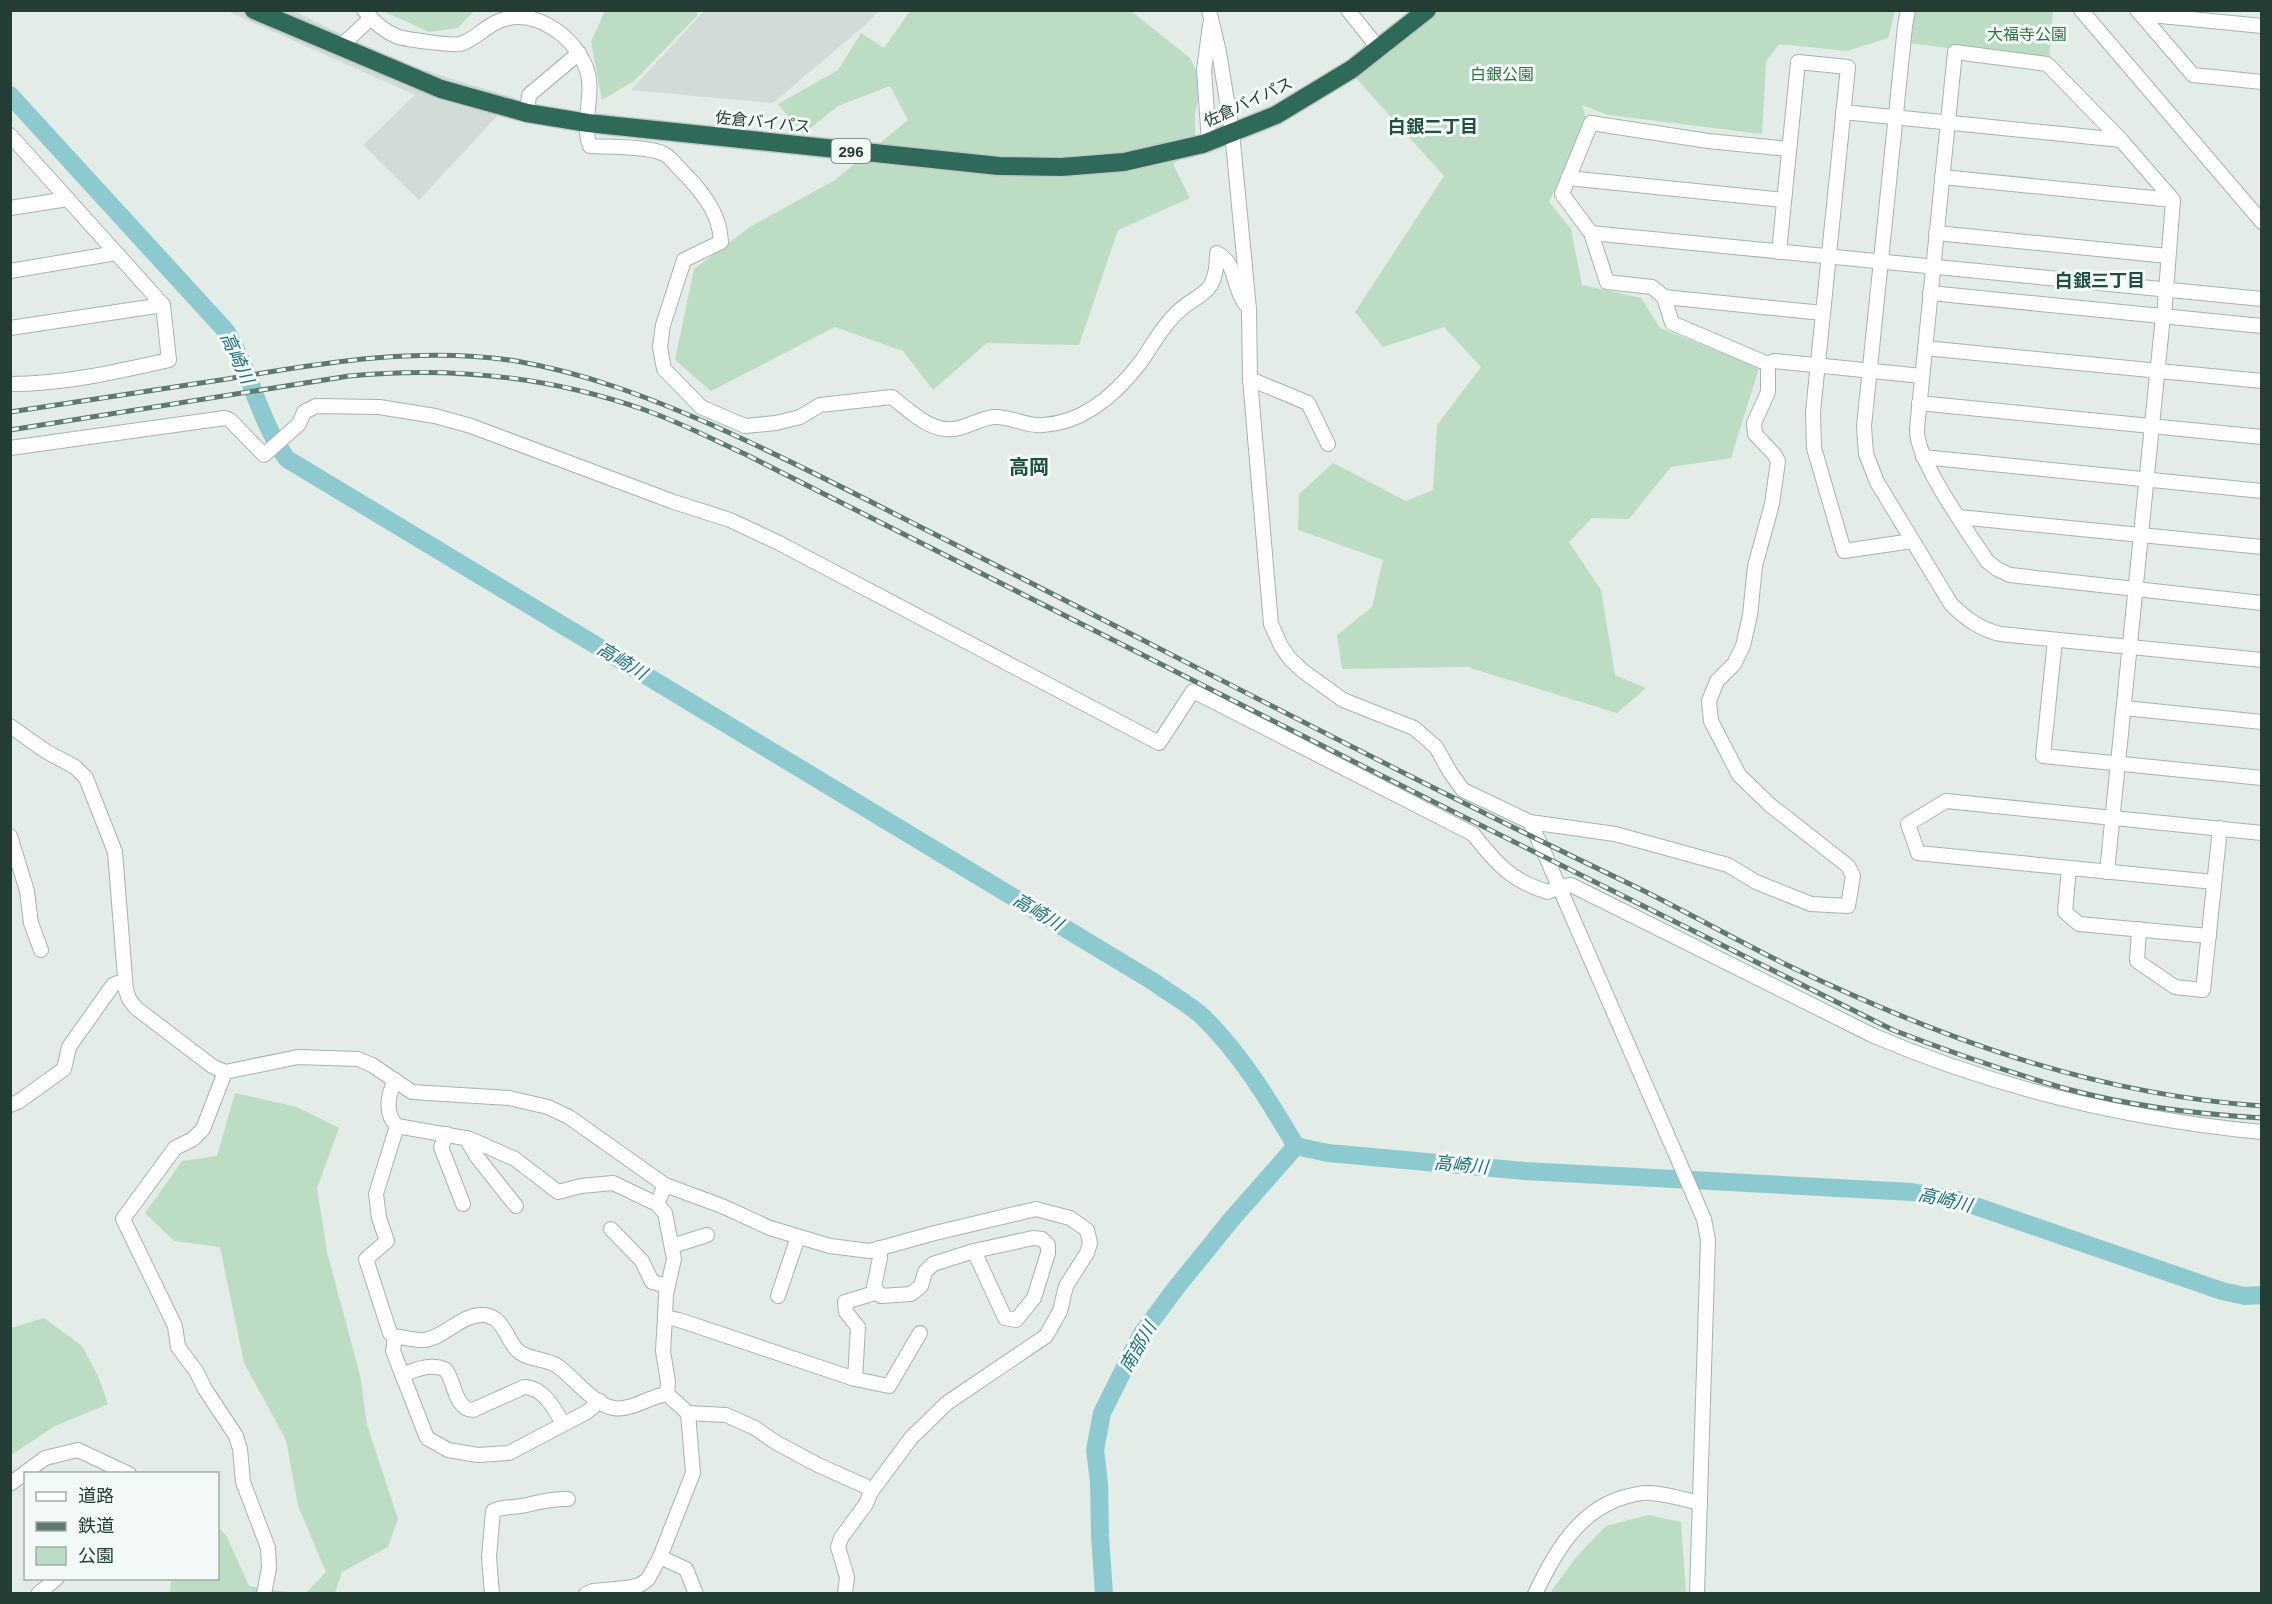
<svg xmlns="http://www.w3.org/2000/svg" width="2272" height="1604" font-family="Arial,'Noto Sans JP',sans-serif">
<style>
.built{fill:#d1dcd6}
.green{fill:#bcddc3}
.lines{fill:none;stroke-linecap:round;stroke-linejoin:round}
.river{stroke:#8ccad0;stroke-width:18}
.minor-casing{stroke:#a6b4ae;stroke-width:16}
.highway-casing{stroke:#c1c9c6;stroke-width:21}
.minor{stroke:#fff;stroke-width:14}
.highway{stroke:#2f6959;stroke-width:18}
.rail-casing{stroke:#5d7970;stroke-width:5}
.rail{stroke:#f3f9f6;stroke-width:3;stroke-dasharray:9;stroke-linecap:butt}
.labels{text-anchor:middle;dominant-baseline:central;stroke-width:6;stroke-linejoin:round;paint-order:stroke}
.shield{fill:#f3f9f6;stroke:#61756e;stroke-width:1.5}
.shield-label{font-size:15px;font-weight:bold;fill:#233d34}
.park-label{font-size:16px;fill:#2e7444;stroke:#f3f9f6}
.street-label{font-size:16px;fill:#233d34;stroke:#f3f9f6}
.neighbourhood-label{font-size:18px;font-weight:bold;fill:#1f4f40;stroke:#f3f9f6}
.water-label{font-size:18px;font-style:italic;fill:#1e7078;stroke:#f3f9f6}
.quarter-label{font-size:20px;font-weight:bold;fill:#1f4f40;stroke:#f3f9f6}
</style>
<rect width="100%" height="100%" fill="#e3ece7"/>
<g class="built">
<path d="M705,10H879V11L865,25L773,103L631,90Z"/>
<path d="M227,11H294L398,62L514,98L419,200L363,145L415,95Z"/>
</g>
<g class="green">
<path d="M383,11H474L458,28L429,32Z"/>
<path d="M605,11V10L698,11L697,16L634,81L602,100L591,42Z"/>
<path d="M910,11H1131L1190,58L1202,83L1195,114V146L1173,164L1190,198L1118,230L1079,345L987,343L933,390L903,351L835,327L711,391L675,360L694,269L750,227L835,180L908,120L890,86L838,106L803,134L778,104L838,70L861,33L884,48Z"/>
<path d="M1435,11H1895L1888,38L1847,51L1779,44L1766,62L1762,134L1608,115L1582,105L1587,122L1549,202L1571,229L1582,285L1641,298L1660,328L1759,368L1731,458L1671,467L1629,519L1592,518L1569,542L1601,590L1615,675L1646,688L1617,713L1467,667L1342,669L1337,635L1372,607L1383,560L1298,530L1299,494L1333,463L1406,501L1433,490L1437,425L1481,367L1444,327L1383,347L1355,312L1444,176L1354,76Z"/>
<path d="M1914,11H2053L2049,61L1909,43Z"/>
<path d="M235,1093L297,1107L339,1128L317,1188L327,1252L360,1375L367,1425L398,1519L388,1547L342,1572L335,1593H306L326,1572L298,1506L286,1440L244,1363L220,1247L174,1241L145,1213L182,1161L217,1156Z"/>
<path d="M44,1318L82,1346L98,1376L108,1404L55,1426L11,1455V1328Z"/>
<path d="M1648,1515L1681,1522L1686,1593H1550L1578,1555L1606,1526Z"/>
<path d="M218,1527L227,1537L249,1586L291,1593L170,1594L171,1579L218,1578Z"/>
</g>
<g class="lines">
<g class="river">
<path d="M10,95L226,331C251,372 259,421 287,459L1154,982C1170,994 1189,1004 1203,1017C1241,1054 1269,1101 1296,1146L1328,1153L1525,1171L1912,1192L1958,1200L2222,1291L2245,1296L2262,1295"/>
<path d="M1104,1594L1100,1536L1099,1482L1095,1450L1102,1413L1141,1335L1176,1288L1231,1220L1296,1146"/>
</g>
<g class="minor-casing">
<g id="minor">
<path d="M364,10C372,20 384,31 396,36C402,39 454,46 460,44C475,40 484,27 499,21C533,7 571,34 585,65C597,91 580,121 590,146C608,147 650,146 664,154C669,156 674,163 678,167C699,188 720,211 721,242L684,260L663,325L660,347L664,369L701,407L745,426L776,423L800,417L820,405L892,397C911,412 933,435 959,428C971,425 982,418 994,417C1011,416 1027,427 1043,425C1083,423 1116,394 1140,363C1150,349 1159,332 1171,319C1196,289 1217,302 1217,253C1238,264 1232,288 1246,305"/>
<path d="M1209,10L1219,52L1232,132L1249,309L1250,379L1271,624L1281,646L1290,659L1303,671L1343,700L1414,728L1436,747L1450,772L1463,790L1530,822L1543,850L1704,1219L1708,1240L1697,1594"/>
<path d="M1348,10L1379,49"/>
<path d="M1908,10L1905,26L1864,426L1866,454L1877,482L1951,604C1966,619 1980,629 2000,634L2262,660"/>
<path d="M2081,10L2262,222"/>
<path d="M2137,10L2193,75L2262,82"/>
<path d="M2141,14L2262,26"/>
<path d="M340,47L371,18"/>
<path d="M1843,112L2121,140"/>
<path d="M527,113L529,95L579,53"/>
<path d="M10,135L163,305L169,360C116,372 64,384 10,384"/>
<path d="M1209,142L1204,70L1210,25"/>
<path d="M1942,177L2173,200"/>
<path d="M1568,178L1784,200"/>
<path d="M10,208L68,199"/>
<path d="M1591,233L2262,299"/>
<path d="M1936,233L2168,256"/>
<path d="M1779,252L1798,62L1848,67L1813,412L1814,448L1844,551L1912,541"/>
<path d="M10,271L116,253"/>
<path d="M1930,293L2262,326"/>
<path d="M1664,297L1823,313"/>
<path d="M2164,317L2173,200L2121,140L2047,64L1955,52L1917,429C1915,459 1969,533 1987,561L1997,569L2010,575L2262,603"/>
<path d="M10,328L163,305"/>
<path d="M1925,348L2262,381"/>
<path d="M1768,364L1672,323L1664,297L1652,287L1607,282L1591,233L1562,194L1591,123L1708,141L1789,149"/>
<path d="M1250,379L1308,403L1328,444"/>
<path d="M1919,403L2262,437"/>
<path d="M10,448L225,418L230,420L264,455L299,424L304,412L316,406L379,407L435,416L471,426L674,502L730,520L779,543L1159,743L1193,691L1473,834C1496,863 1511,881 1548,892L1559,887L1571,885L1872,1035C1995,1088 2128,1119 2262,1132"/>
<path d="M1923,457L2262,491"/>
<path d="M1959,517L2262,547"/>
<path d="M2055,640L2043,756L2262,778"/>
<path d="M2124,708L2262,722"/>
<path d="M10,726L47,752L75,767L86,778L115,852L126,990L129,999L136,1008L212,1066L225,1072L298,1057L358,1059L372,1065L412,1092L509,1098L548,1107L569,1117L665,1185L722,1206L770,1228L830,1246L870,1251L935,1233L1036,1209L1070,1218L1087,1230L1090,1243L1087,1253L1066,1286L1060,1311L1046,1336L947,1403L911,1438L871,1492"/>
<path d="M1530,822L1615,834L1728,865L1756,882L1811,904L1848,906L1853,876L1848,866L1770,805L1739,775L1711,721L1709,701L1717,681L1734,664L1743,646L1750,615L1755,566L1772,504L1778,461L1774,454L1755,434L1754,423L1768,392V364L1774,361L1922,376"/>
<path d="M10,836L27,891L31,923L41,950"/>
<path d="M2069,868L2065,912L2079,924L2209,936"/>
<path d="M2107,872L2163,316"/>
<path d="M2214,882L1918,853L1908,824L1946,801L2262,833"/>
<path d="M2139,929L2137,961L2175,987L2203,990L2220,828"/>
<path d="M225,1072L203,1129L193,1139L175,1148L123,1219L175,1326L178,1347L196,1371L205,1389L236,1436L240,1449L243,1482L268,1548L269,1568L264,1594"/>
<path d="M395,1080C388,1095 384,1113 397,1126L470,1139L515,1159L558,1192L581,1186L613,1183L657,1204"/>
<path d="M10,1105L18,1102L64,1069L69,1047L113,985L125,980"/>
<path d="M397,1126L376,1194L379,1218L387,1241L366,1259L390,1333L393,1336C403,1337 415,1341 425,1340C445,1337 463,1313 484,1315C504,1317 506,1339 517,1350C527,1360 544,1358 556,1365C573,1376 593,1405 614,1408C631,1411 650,1396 667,1394"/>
<path d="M447,1134L441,1147L463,1204"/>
<path d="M466,1138L477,1157L516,1206"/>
<path d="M611,1229L642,1261L652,1282L668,1286"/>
<path d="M672,1246L707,1235"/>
<path d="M879,1248L880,1258L874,1287L881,1296L911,1294L921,1286L925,1272L933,1264L974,1251L1033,1238L1042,1239L1048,1245V1253L1034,1298L1016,1320L1005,1318L974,1251"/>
<path d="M778,1296L798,1237"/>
<path d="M665,1317L679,1320L855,1379L858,1327L846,1312L845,1302L878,1292"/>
<path d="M395,1337L393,1351L427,1438L448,1450L478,1455L509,1453L587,1412L600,1401"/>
<path d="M402,1375C416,1369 432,1363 446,1370C455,1383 455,1409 473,1410L524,1387C543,1387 555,1409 563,1424"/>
<path d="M855,1379L889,1386L920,1333"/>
<path d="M688,1413L726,1415L755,1428L775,1442L818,1465L865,1486L871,1492L866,1504L841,1538L838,1547L847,1577L845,1594"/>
<path d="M10,1484L45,1458L78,1450L129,1474"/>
<path d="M660,1557L686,1569L696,1594"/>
<path d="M38,1594L57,1578"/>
<path d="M492,1594L489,1557L493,1511C502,1506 511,1508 521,1506C539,1503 548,1498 568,1499"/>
<path d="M586,1594L593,1591L626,1588L640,1585L648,1579L660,1557L693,1473L688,1413L667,1394L668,1382L663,1351L665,1317L666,1294L674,1259L665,1213L657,1204L665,1185"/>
<path d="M1535,1594C1554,1554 1576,1515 1618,1499C1628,1496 1640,1492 1650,1493C1667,1494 1683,1499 1700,1503"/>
</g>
</g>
<g class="highway-casing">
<path id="highway" d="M254,10L441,89L527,113L588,123L999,166L1061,167L1124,162L1203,144L1276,115L1324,86L1352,69L1427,10"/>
</g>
<use href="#minor" class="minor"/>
<use href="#highway" class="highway"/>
<g class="rail-casing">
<g id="rail">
<path d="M10,412C83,401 155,390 227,379C322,363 419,346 516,361C585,373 648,397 712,425C793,461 873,503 952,543C1180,658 1406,777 1636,887C1687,912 1736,940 1787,965C1940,1038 2091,1094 2262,1106"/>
<path d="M10,430L349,376C452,366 548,376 645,410C679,422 712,439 745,454L1426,798L1893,1030C1950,1052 2008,1072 2067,1089C2130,1106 2196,1114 2262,1118"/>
</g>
</g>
<use href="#rail" class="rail"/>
</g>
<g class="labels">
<rect class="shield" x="831.5" y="139" width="39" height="24" rx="4.5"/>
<g class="shield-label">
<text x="851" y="151">296</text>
</g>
<g class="park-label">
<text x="2027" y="34">大福寺公園</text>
<text x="1502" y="74">白銀公園</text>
</g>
<g class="street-label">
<text transform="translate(1248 102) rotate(-25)">佐倉バイパス</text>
<text transform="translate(763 122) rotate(6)">佐倉バイパス</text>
</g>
<g class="neighbourhood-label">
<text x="1433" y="127">白銀二丁目</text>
<text x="2100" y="281">白銀三丁目</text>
</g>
<g class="water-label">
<text transform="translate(237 358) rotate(65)">高崎川</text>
<text transform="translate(622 661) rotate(31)">高崎川</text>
<text transform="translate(1038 912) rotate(31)">高崎川</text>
<text transform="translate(1461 1165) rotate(5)">高崎川</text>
<text transform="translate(1945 1200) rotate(13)">高崎川</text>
<text transform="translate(1138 1347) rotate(-60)">南部川</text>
</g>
<g class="quarter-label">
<text x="1029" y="467">高岡</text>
</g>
</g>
<rect width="2272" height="1604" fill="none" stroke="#233d34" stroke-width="24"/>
<rect x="24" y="1472" width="195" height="108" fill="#f3f9f6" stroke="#a0aea8" stroke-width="1.5"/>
<rect x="36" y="1492" width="30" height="9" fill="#ffffff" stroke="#a0aea8" stroke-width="1.5"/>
<text x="78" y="1502" font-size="18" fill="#233d34">道路</text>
<rect x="36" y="1522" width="30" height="9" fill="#5d7970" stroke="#a0aea8" stroke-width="1.5"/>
<text x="78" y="1532" font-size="18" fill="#233d34">鉄道</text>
<rect x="36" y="1547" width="30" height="18" fill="#bcddc3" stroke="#a0aea8" stroke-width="1.5"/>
<text x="78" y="1562" font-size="18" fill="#233d34">公園</text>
</svg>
